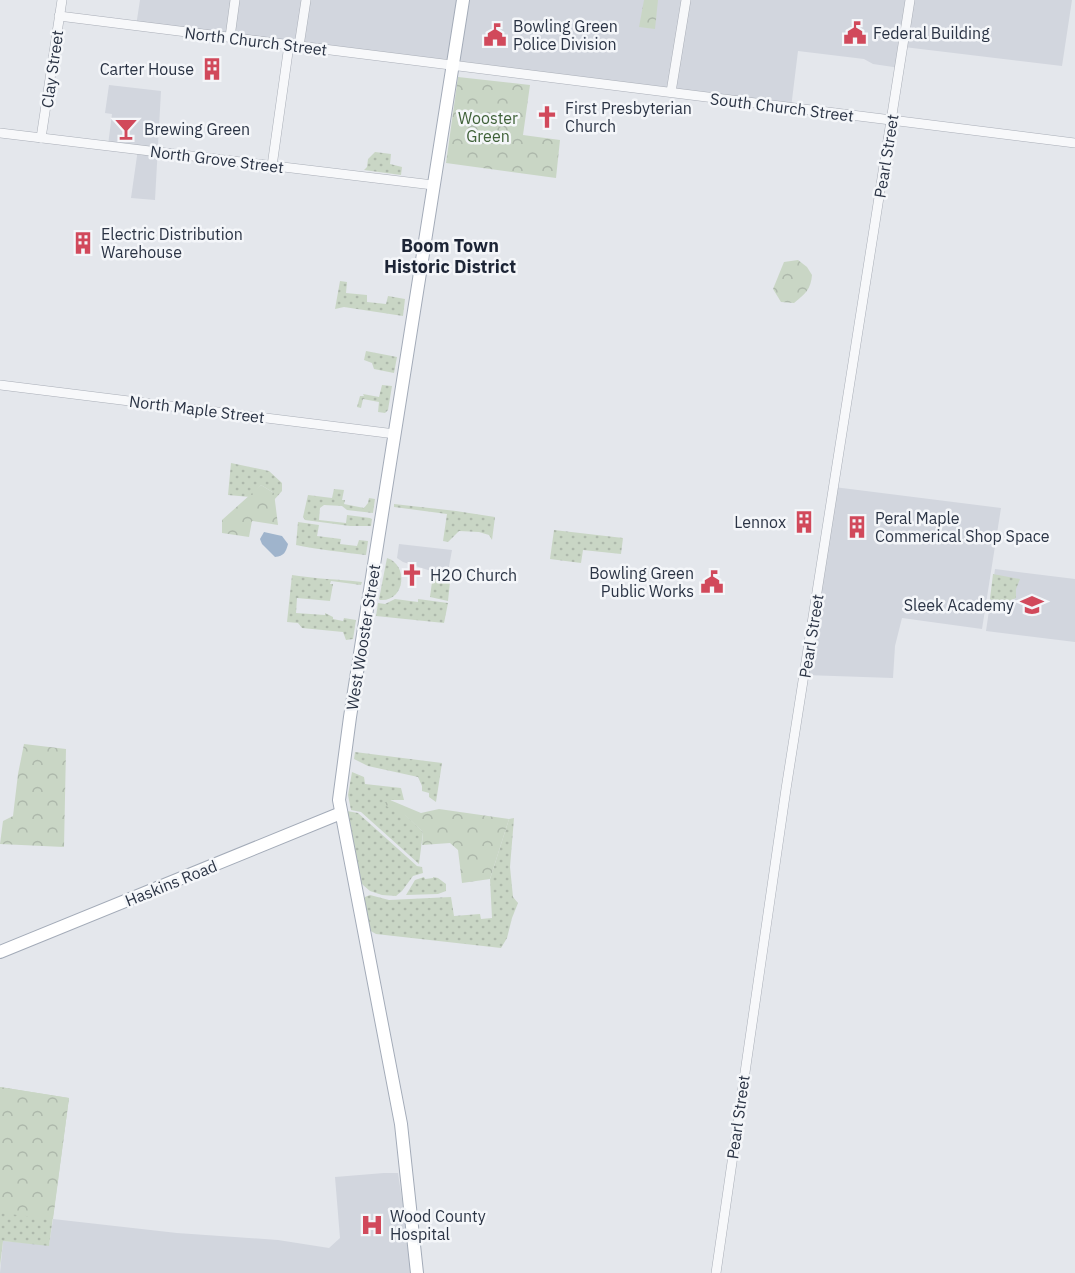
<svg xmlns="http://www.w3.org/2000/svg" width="1075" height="1273" font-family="'IBM Plex Sans',sans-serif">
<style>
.built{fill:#d2d6de}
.grass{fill:url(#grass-dots)}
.forest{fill:url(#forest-crowns)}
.water{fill:#9fb4cc}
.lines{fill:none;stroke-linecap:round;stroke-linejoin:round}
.minor-casing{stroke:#a9aeb7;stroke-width:10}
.major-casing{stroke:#a3abb8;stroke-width:14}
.minor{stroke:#f7f8fa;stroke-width:9}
.major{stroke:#fff;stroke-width:12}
.labels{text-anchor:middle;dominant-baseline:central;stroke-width:5;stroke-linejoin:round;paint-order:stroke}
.poi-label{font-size:16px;fill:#2b3445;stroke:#f4f6f9;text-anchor:start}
.street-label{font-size:16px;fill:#2b3445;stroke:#f4f6f9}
.park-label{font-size:16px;fill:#3f6138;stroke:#f4f6f9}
.neighbourhood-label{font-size:18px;font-weight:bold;fill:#1d2536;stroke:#f4f6f9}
</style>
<defs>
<pattern id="grass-dots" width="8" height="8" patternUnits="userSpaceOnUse" patternTransform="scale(1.5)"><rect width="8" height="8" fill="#c9d6c5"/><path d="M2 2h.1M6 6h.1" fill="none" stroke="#adb8ab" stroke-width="1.8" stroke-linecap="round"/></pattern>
<pattern id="forest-crowns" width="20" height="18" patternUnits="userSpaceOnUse" patternTransform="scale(1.5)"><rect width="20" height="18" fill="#c9d6c5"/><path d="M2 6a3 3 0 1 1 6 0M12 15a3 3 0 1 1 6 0" fill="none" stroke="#adb8ab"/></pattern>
</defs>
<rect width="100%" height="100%" fill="#e4e7ec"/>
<g class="built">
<path d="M140,0H1072L1062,66L904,47L900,68L873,64L864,59L798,51L791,108L136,26Z"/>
<path d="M109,85L161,91L155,200L131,198L138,149L108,145L112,114L105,113Z"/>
<path d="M834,487L1001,508L982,629L902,618L895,646L893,678L805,675Z"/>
<path d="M399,544L452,550L448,572L428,570L403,562L397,558Z"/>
<path d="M995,569L1075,579V642L986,631Z"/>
<path d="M384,1173H398L413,1273H0L3,1241L49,1245L53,1219L177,1233L278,1240L329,1248L340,1238L335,1177Z"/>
</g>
<g class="grass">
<path d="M375,152L391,154L390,164L402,167L401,175L364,170L367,167L368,159Z"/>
<path d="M340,281L347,282L346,293L367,295V302L386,304L388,296L405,299L403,316L344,307L335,309Z"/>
<path d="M366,351L397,357L394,373L374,369L372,363L364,360Z"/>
<path d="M382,385L392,386L388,410L385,413L378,412L379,402L363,399L361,408L357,407L360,396H364L363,394L379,397Z"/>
<path d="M231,463L269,471L282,483V491L274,500V493L261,485L250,497L228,495Z"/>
<path d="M334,489L344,490L342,500H345L344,504L364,508L368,503L369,498L375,499L373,513L347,510L342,506L324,505L320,508L319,520L346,523L347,515L370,518L372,519L371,526H350L305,520L303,517L308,495L332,498Z"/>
<path d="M394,504L456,511L495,517L492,540L489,535L479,532L459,531L448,542L443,541L447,514L394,507Z"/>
<path d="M298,522L319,525L317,536L341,539L340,544L357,546L359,540L368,541L366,555C342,552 320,550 296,545Z"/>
<path d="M554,530L623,538L621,554L583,550L581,563L550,559Z"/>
<path d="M387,558C409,565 405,602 380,600L379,599Z"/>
<path d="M993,574L1020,579L1016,589V598L1002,604L990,599Z"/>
<path d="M292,575C316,579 337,579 362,582L361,585L331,581L330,584H333L330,601L297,598L296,613L325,615V613L333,617V619L343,621L344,618L356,620L353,639L346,640L343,632L302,628L298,623L287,622Z"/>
<path d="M436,578H445L450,582L448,601L430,597L432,582Z"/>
<path d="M395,599L418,602V599L448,603L444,623L376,616L378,603L385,604Z"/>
<path d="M355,752L442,763L436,802L429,797V793L422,791V786L418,777L368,766L354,759Z"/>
<path d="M352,772L364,777L365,784L401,788L404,800H390L423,832L419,864L361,812L351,810L348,795Z"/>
<path d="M347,811L358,813L417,866L422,867L423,873L413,876L402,891L396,896L382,895L370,891L363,885L360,881Z"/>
<path d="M514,818L510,867L513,897L518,903L512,918L507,938L501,948L376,934L369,930L364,902L365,897L370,895L389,900L451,897L454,916L480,914L481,919L492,918L490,879L509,819Z"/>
<path d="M424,877L425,879L433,878V877L438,878L446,884V891L438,894L406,895L415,880Z"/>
<path d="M0,1087L69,1098L49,1246L3,1241L0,1266Z"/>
</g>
<g class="forest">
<path d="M644,0H658L655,29L639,27Z"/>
<path d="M458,77L530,85L523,135L560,140L556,178L446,163Z"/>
<path d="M798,260L807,267L812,275C811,289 805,294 794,303L781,302L773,289L784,262Z"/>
<path d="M261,485L274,493L278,525L252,521L249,537L222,533V520Z"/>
<path d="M24,744L66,749L64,847L0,844L3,821L13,816L18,774Z"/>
<path d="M390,800L421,813L439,809L509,819L490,879L462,883L458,850L450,843L422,845L423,832L405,815L382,804Z"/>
<path d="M0,1087L69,1098L53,1219L0,1213Z"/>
</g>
<path class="water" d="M264,532L282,536L288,544C286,552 284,556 275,557L262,544L260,539Z"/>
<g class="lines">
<g class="minor-casing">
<g id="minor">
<path d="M59,16L1075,143"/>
<path d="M230,37L235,0"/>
<path d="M299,46L306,0"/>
<path d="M671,92L686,0"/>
<path d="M0,133L433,185"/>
<path d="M41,138L62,0"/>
<path d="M272,166L289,45"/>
<path d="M0,385L395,434"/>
<path d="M716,1273L786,789L910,0"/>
</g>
</g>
<g class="major-casing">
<g id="major">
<path d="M0,952L341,813"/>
<path d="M417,1273L401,1124L339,800L350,717L463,0"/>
</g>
</g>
<use href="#minor" class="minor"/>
<use href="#major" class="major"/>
</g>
<defs>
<g id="civic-bare" transform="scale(1.8)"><path d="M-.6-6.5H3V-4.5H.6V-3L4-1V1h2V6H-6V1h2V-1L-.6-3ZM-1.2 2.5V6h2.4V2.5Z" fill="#d1495b" stroke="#f4f6f9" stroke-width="2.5" paint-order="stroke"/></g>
<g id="building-bare" transform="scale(1.8)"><path d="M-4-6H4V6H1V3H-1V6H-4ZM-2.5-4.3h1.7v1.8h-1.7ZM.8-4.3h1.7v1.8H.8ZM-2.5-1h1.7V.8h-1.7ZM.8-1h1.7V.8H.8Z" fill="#d1495b" stroke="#f4f6f9" stroke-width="2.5" paint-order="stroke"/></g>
<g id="church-bare" transform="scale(1.8)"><path d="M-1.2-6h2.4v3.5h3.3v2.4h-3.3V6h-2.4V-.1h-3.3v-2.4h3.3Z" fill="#d1495b" stroke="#f4f6f9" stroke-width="2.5" paint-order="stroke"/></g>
<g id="bar-bare" transform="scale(1.8)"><path d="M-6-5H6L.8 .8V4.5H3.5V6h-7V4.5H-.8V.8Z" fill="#d1495b" stroke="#f4f6f9" stroke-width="2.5" paint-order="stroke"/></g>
<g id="school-bare" transform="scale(1.8)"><path d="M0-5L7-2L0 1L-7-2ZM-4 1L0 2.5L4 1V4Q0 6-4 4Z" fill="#d1495b" stroke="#f4f6f9" stroke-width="2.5" paint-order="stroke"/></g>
<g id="hospital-bare" transform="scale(1.8)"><path d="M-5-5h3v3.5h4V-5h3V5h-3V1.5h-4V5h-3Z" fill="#d1495b" stroke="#f4f6f9" stroke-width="2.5" paint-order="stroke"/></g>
</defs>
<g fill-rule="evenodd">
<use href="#civic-bare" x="855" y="33"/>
<use href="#civic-bare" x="495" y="35"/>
<use href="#building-bare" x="212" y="69"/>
<use href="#church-bare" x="547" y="117"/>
<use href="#bar-bare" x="126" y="129"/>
<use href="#building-bare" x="83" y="243"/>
<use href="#building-bare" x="804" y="522"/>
<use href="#building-bare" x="857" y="527"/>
<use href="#church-bare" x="412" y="575"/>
<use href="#civic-bare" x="712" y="582"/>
<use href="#school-bare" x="1032" y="605"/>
<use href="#hospital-bare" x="372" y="1225"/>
</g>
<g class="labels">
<g class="poi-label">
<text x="513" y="26">Bowling Green<tspan x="513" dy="18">Police Division</tspan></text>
<text x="873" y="33">Federal Building</text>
<text x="194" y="69" text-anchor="end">Carter House</text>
<text x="565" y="108">First Presbyterian<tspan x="565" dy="18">Church</tspan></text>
<text x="144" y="129">Brewing Green</text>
<text x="101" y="234">Electric Distribution<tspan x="101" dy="18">Warehouse</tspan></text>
<text x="875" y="518">Peral Maple<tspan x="875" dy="18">Commerical Shop Space</tspan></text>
<text x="786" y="522" text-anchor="end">Lennox</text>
<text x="694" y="573" text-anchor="end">Bowling Green<tspan x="694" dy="18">Public Works</tspan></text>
<text x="430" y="575">H2O Church</text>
<text x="1014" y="605" text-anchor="end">Sleek Academy</text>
<text x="390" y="1216">Wood County<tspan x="390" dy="18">Hospital</tspan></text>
</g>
<g class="street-label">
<text transform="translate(256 41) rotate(7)">North Church Street</text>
<text transform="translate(52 69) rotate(-82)">Clay Street</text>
<text transform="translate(782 107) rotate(7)">South Church Street</text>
<text transform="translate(886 156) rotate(-81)">Pearl Street</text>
<text transform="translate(217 159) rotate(7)">North Grove Street</text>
<text transform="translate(197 409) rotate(7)">North Maple Street</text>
<text transform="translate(811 636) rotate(-81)">Pearl Street</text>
<text transform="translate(363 637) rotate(-81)">West Wooster Street</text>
<text transform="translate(171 883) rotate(-22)">Haskins Road</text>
<text transform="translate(738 1117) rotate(-82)">Pearl Street</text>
</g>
<g class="park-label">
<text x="488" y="118">Wooster<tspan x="488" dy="18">Green</tspan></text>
</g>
<g class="neighbourhood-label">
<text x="450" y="245">Boom Town<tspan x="450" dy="21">Historic District</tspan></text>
</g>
</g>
</svg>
